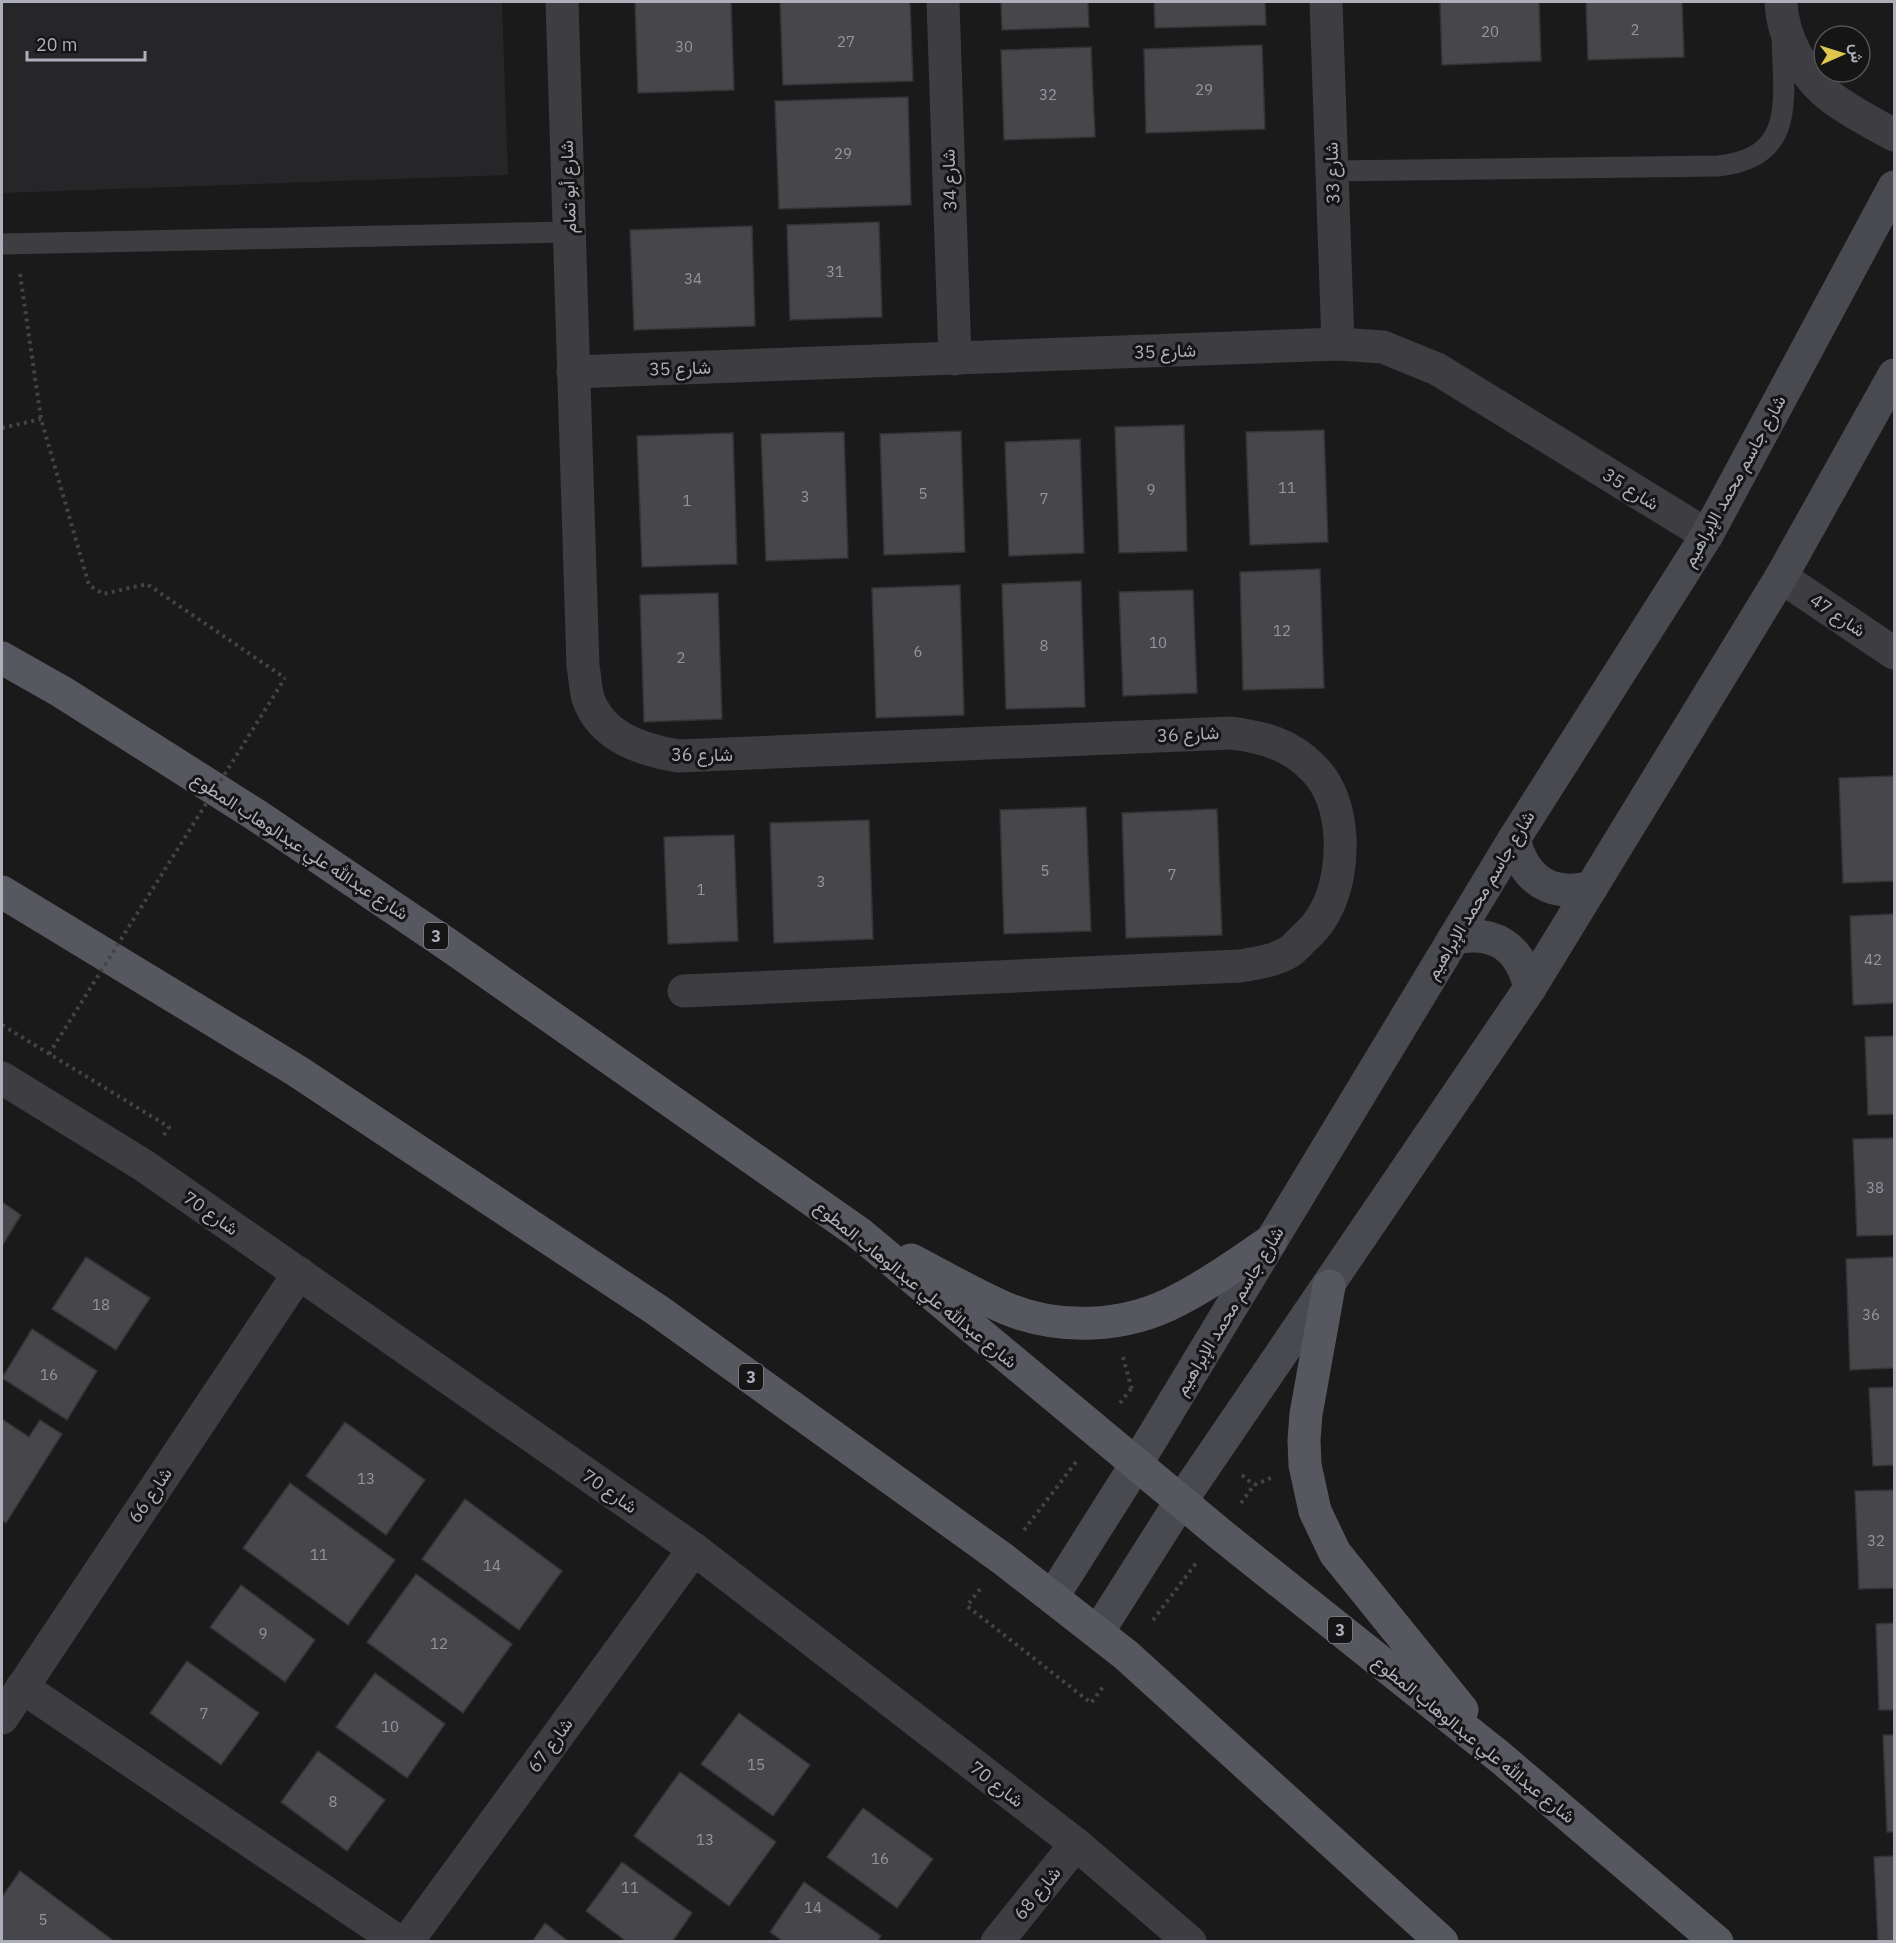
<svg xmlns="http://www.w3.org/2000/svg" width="1896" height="1943" font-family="'IBM Plex Sans',Vazirmatn,sans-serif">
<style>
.built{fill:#262628}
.building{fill:#47474b;stroke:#343437;stroke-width:1.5}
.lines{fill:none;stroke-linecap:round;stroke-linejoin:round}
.path{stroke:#434449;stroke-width:4;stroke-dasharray:3 4.5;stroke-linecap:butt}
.lane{stroke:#3d3d42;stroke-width:21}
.street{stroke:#3d3d42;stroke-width:33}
.secondary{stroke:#494a50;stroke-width:33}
.primary{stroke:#57585f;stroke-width:33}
.path-bridge{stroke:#434449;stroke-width:4;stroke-dasharray:3 4.5;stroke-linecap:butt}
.labels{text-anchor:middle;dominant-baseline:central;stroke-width:6;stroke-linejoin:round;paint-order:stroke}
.number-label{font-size:15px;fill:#94959e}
.shield{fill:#151516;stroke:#7f8189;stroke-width:1.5}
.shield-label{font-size:16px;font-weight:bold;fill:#adafba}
.street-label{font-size:18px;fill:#adafba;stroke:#151516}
</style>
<rect width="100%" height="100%" fill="#1a1a1b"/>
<path class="built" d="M2,2H502L508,175L2,193Z"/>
<g class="building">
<path d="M635,2H731L734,90L638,93Z"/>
<path d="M780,2H910L913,81L783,85Z"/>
<path d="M1001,2H1088L1089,27L1002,30Z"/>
<path d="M1154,2H1265L1266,25L1155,28Z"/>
<path d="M1440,2H1539L1541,61L1442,65Z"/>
<path d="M1586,2H1682L1684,57L1588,60Z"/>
<path d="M1262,45L1265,129L1146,133L1144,49Z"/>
<path d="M1091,47L1095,137L1004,140L1001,50Z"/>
<path d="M908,97L911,205L779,209L775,101Z"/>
<path d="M879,222L882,317L790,320L787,225Z"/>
<path d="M752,226L755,326L634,330L630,230Z"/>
<path d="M1184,425L1187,551L1119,553L1115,427Z"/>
<path d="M1324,430L1328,542L1250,545L1246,432Z"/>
<path d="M961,431L965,552L884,555L880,434Z"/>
<path d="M844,432L848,558L766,561L761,434Z"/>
<path d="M733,433L737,564L642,567L637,436Z"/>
<path d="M1080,439L1084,553L1009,556L1005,442Z"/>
<path d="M1320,569L1324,688L1243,690L1240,572Z"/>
<path d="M1081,581L1085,707L1006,709L1002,584Z"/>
<path d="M960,585L964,715L876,718L872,588Z"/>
<path d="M1193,590L1197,693L1123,696L1119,592Z"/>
<path d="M718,593L722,719L644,722L640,595Z"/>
<path d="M1894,776V881L1843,883L1839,778Z"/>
<path d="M1086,807L1091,931L1004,934L1000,810Z"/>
<path d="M1217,809L1222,935L1126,938L1122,813Z"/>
<path d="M869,820L873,939L774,943L770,823Z"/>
<path d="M734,835L738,941L668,944L664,837Z"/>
<path d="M1894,914V1003L1853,1005L1850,916Z"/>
<path d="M1894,1036V1114L1868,1115L1865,1037Z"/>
<path d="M1894,1138V1235L1857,1236L1853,1139Z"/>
<path d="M2,1202L21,1215L2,1246Z"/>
<path d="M86,1257L150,1298L116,1350L52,1309Z"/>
<path d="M1894,1257V1368L1850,1370L1846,1259Z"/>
<path d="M32,1329L97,1371L67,1420L2,1378Z"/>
<path d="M1894,1387V1465L1873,1466L1869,1388Z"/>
<path d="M2,1419L29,1437L40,1420L62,1434L6,1523L2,1520Z"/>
<path d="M345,1422L425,1480L386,1535L306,1476Z"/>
<path d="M290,1483L395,1560L348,1625L243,1548Z"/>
<path d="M1894,1490V1588L1859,1589L1855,1491Z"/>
<path d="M465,1499L562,1571L519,1630L422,1559Z"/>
<path d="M416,1574L512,1644L463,1713L367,1642Z"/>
<path d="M241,1585L315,1640L285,1682L210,1627Z"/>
<path d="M1894,1623V1710H1879L1876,1624Z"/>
<path d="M187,1661L259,1713L221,1765L150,1713Z"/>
<path d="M375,1673L445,1724L407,1778L336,1727Z"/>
<path d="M739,1713L810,1765L773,1816L701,1764Z"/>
<path d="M1883,1735H1894V1832H1887Z"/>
<path d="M318,1751L385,1800L347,1851L281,1802Z"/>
<path d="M680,1772L776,1842L729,1906L634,1836Z"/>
<path d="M863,1808L933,1859L897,1908L827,1857Z"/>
<path d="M1894,1856V1942H1878L1874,1857Z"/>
<path d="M622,1862L692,1913L672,1942H627L586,1911Z"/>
<path d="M20,1871L115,1942H2V1897Z"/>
<path d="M804,1882L881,1936L877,1942H784L770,1932Z"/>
<path d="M545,1923L569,1942H532Z"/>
</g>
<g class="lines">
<g class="path">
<path d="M20,274L41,419L89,585L103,594L147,584L285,678"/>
<path d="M2,428L41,419"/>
<path d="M2,1025L169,1127L164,1135"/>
<path d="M1123,1357L1132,1390"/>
<path d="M1120,1403L1131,1389"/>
<path d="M1242,1475L1254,1485"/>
<path d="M1241,1503L1254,1485L1271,1478"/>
<path d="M1024,1530L1076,1462"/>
<path d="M980,1589L967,1606L1091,1703L1105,1684"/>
<path d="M1153,1620L1197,1562"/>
</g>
<g class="lane">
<path d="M1331,171L1718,166C1798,158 1783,97 1782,36"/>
<path d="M2,244L569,232"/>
</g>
<g class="street">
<path d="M562,2L583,666C585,676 585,688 588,698C601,737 642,750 678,756L1231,733C1262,737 1290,744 1313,768C1347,801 1347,872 1325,912C1320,922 1311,932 1302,940C1298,944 1294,949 1289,952C1274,961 1257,963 1240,966L684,991"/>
<path d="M943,2L955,359"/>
<path d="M1326,2L1338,344"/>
<path d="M1781,2C1782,36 1803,76 1831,97C1850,112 1873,123 1894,135"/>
<path d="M573,372L1338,344L1383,347L1437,369L1707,535"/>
<path d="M1781,577L1894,653"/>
<path d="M2,1078L143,1165L694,1549L1076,1844L1190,1942"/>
<path d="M22,1687L399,1942"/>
<path d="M2,1718L299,1273"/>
<path d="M407,1942L694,1549"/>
<path d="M997,1942L1076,1844"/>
</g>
<g class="secondary">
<path d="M1514,839C1524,880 1551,898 1592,887"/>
<path d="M1454,938C1496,930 1520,947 1530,988"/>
<path d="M1053,1596L1137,1463L1514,839L1707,535L1894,187"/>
<path d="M1098,1632L1181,1501L1530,988L1781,577L1894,375"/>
</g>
<g class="primary">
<path d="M2,658L62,692L256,815L447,944L859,1233L1219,1533L1501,1758L1717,1942"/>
<path d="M2,892L297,1071L657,1310L1003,1559L1126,1655L1442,1942"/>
<path d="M911,1260C942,1276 973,1294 1005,1308C1060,1331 1126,1328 1178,1300C1210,1284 1241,1261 1271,1241"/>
<path d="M1329,1286L1306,1414L1304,1440L1305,1465L1315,1511L1335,1553L1462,1710"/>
</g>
<path class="path-bridge" d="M49,1054L285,678"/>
</g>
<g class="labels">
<g class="number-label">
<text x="1635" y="29">2</text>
<text x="1490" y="31">20</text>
<text x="846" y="41">27</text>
<text x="684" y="46">30</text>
<text x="1204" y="89">29</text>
<text x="1048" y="94">32</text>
<text x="843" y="153">29</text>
<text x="835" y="271">31</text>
<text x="693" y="278">34</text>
<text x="1287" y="487">11</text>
<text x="1151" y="489">9</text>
<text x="923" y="493">5</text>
<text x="805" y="496">3</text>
<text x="1044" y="498">7</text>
<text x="687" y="500">1</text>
<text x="1282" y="630">12</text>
<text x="1158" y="642">10</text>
<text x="1044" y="645">8</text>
<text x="918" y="651">6</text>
<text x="681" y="657">2</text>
<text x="1045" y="870">5</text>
<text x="1172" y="874">7</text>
<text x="821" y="881">3</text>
<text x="701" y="889">1</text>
<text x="1873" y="959">42</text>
<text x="1875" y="1187">38</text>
<text x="101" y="1304">18</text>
<text x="1871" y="1314">36</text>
<text x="49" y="1374">16</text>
<text x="366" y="1478">13</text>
<text x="1876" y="1540">32</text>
<text x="319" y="1554">11</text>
<text x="492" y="1565">14</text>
<text x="263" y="1633">9</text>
<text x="439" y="1643">12</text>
<text x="204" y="1713">7</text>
<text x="390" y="1726">10</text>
<text x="756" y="1764">15</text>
<text x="333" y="1801">8</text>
<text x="705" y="1839">13</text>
<text x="880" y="1858">16</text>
<text x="630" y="1887">11</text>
<text x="813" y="1907">14</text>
<text x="43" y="1919">5</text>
</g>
<g class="shield">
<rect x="424" y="923" width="24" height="26" rx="4.5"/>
<rect x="739" y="1364" width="24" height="26" rx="4.5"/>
<rect x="1328" y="1617" width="24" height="26" rx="4.5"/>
</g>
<g class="shield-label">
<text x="436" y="936">3</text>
<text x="751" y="1377">3</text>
<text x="1340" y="1630">3</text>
</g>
<g class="street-label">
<text transform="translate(1332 173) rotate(-92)">شارع 33</text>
<text transform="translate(949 180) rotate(-92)">شارع 34</text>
<text transform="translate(568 187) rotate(-92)">شارع أبو تمام</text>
<text transform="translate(1165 351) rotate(-2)">شارع 35</text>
<text transform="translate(680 368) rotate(-2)">شارع 35</text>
<text transform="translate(1734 481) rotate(-61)">شارع جاسم محمد الإبراهيم</text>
<text transform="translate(1631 489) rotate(32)">شارع 35</text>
<text transform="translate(1838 615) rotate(34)">شارع 47</text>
<text transform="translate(1188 734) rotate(-3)">شارع 36</text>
<text x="702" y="754">شارع 36</text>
<text transform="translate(300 846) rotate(33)">شارع عبدالله علي عبدالوهاب المطوع</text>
<text transform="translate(1480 895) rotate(-59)">شارع جاسم محمد الإبراهيم</text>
<text transform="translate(211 1213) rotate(35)">شارع 70</text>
<text transform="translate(916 1284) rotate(39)">شارع عبدالله علي عبدالوهاب المطوع</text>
<text transform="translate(1229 1311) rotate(-59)">شارع جاسم محمد الإبراهيم</text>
<text transform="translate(610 1491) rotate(35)">شارع 70</text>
<text transform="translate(150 1495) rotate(-56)">شارع 66</text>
<text transform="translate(1474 1739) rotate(39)">شارع عبدالله علي عبدالوهاب المطوع</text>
<text transform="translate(550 1745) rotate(-54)">شارع 67</text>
<text transform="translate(997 1784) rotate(38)">شارع 70</text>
<text transform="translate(1037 1893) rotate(-51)">شارع 68</text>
</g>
</g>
<rect width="1896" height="1943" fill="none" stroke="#adafba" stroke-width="6"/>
<g transform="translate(1842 54) rotate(87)"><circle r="28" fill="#151516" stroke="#525358" stroke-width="1.5"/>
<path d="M0-4.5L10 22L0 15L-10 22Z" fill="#dfc64e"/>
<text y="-9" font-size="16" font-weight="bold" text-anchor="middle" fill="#adafba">ش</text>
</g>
<path d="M27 51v9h118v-9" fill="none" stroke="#adafba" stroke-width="3"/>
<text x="36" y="51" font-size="18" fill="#adafba" stroke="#151516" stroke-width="4.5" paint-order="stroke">20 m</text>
</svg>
